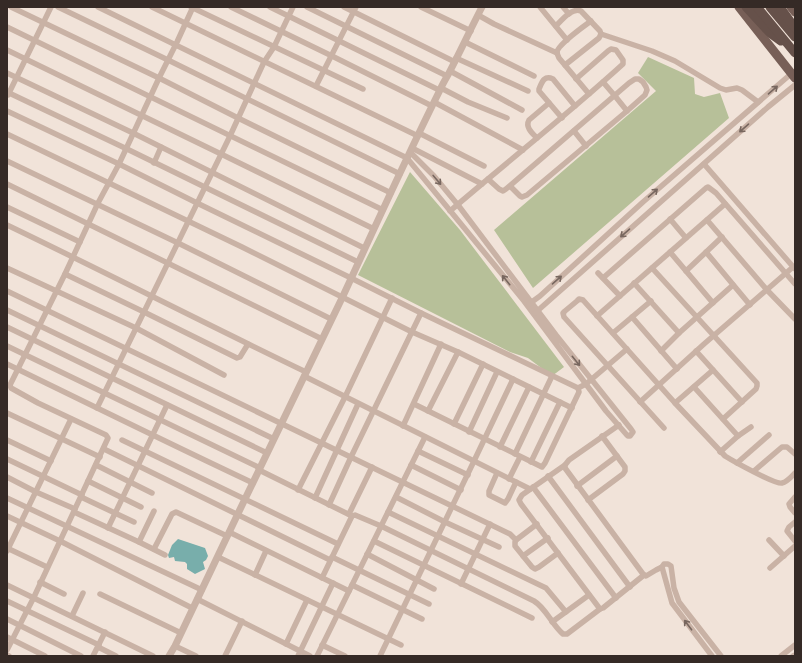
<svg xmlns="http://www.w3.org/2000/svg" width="802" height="663" font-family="'Varela Round',sans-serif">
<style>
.green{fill:#b7c099}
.water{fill:#78aeab}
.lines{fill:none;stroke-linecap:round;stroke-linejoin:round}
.minor{stroke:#c9b2a5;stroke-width:5.5}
.tertiary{stroke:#c9b2a5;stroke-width:7}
.primary{stroke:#775f57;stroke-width:9}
.trunk{stroke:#66514a;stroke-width:9}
.oneway{stroke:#78675f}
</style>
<rect width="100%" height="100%" fill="#f1e3d9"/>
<g class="green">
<path d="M648,57L694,78L695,94L704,97L720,93L729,118L533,288L494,230L656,91L638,73Z"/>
<path d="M410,172L460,230L564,367L552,376L528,358L510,352L358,275Z"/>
</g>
<path class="water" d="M178,539L205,548L208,556L206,560L203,562L205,569L195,574L187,569V564L185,562L175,561L174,557L169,558L168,555L172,545Z"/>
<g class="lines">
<g class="minor">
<path d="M11,7L159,78L238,118L391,193"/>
<path d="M58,7L168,60L400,174"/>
<path d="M98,7L407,158L524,301L606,411L626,434L628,436H630L633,432L631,429L556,335L458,205L434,176L410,152"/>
<path d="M152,7L418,136"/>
<path d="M191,7L363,89"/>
<path d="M231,7L332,56L432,106"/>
<path d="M270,7L439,90"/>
<path d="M307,7L447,76"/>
<path d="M344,7L455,62"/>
<path d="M421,7L471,31"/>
<path d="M540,7L567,40"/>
<path d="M563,7L569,14"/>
<path d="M478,15L494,24L557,53"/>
<path d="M556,26C562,20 572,7 581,11L600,31L601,34L599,38L565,65"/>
<path d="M7,27C133,88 258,150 383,210"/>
<path d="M601,34L652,51L675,61L720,88L726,90L737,88L742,90L758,102"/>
<path d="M465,42L534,76"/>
<path d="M7,50L221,154L374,229"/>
<path d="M456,58L528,91"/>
<path d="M450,71L522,110"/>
<path d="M7,73L133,133L364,248"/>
<path d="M603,82L615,96L627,111"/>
<path d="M316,86L356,7"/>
<path d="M441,88L468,102L507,118"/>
<path d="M7,92L127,149L358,262"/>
<path d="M589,94L559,58C558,56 557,54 557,52C558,45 584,26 591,21"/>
<path d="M8,95L51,7"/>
<path d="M434,102L523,150"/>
<path d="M7,111L119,164L197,203L351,278L421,313L578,388L579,392L545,463L542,467L414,404"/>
<path d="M562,118L539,91V89C542,82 544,75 553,79L575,106"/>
<path d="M574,131L586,146"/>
<path d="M419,133L484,166"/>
<path d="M7,134L242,247L412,332L458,352L572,408"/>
<path d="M537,138C532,133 525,127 529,120L549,103"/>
<path d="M412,148L482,184"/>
<path d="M7,161L178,243L331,319"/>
<path d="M154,163L161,147"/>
<path d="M704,164L795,269"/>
<path d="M488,179L499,189L503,191L506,189L629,83L635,79H639L643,82L646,87L647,90L645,95L627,111L527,195L522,197L520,196L510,186"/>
<path d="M7,184L322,339"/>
<path d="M7,207L80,242"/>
<path d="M450,211C507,162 567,115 623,64V60L616,50L611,49L608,51L576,79"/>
<path d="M670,219L686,238"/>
<path d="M707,220L767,290L795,319"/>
<path d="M7,225C107,273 206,324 306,372"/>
<path d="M670,252L713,303"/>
<path d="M706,252L750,305"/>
<path d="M7,268L136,328L224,375"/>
<path d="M652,268L757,383V386L756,389L723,419"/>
<path d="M686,271L722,237"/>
<path d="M598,273L620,296"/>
<path d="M65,274L144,312L237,358L240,357L248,344"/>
<path d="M603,278L706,188L708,187L716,193L795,284"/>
<path d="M634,283L679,333"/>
<path d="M7,291L510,534L516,540"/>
<path d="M529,304L540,296L643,202L792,73"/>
<path d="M7,310L274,439"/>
<path d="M535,313L768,107L795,85"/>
<path d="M597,316L725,204"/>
<path d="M632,317L677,369"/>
<path d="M7,327L112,378L267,453"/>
<path d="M613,333L651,301"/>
<path d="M7,346L260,468"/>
<path d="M661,351L679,333L733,285"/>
<path d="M696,351L742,402"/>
<path d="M7,364C89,404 170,444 253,483"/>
<path d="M304,376L530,489"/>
<path d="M694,387L738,436"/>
<path d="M578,388L586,384L627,349"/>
<path d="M640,402L704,344L793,267"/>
<path d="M675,403L713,370"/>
<path d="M97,408L230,136L264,62L274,47L293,7"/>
<path d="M428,411L458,352"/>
<path d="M7,413L100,457"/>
<path d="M454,424L483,364"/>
<path d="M619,425L569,460L565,465V468L643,574L646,576L656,570L662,567"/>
<path d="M403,426L441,344"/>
<path d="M664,428L564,317L563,313L565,311L577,301L579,299L583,300L675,403L725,456C733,461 776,485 782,483C787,482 792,476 795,473"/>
<path d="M469,432L497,372"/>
<path d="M7,440L51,461"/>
<path d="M122,440L338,544"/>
<path d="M500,447L529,387"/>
<path d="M104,449L330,560"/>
<path d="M418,451L468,475"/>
<path d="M720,452L738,436L751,427"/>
<path d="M515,454L552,376"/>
<path d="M7,459L82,495"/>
<path d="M531,462L560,402"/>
<path d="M737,463L769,435"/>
<path d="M96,465L152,493"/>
<path d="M411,465L461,490"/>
<path d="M565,465L522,495L519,500L521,504L600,609L603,608L644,575"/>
<path d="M259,470L352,516"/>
<path d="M754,471L782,447H787L795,454"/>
<path d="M497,473L489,491V495L505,503L508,499L516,482"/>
<path d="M548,476L630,587"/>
<path d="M7,477L36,492L75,509"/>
<path d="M509,479L520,457"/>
<path d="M88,481L141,507"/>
<path d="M577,486L617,456"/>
<path d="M533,487L616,598"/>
<path d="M298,490L345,397L392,298"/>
<path d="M81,497L134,522"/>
<path d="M396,497L445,522L499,547"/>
<path d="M795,497L789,504L790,507L795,513"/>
<path d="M7,498L202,590"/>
<path d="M315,498L358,404"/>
<path d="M588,500L623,474L625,471V467L602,436"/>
<path d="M329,505L351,457L421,313"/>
<path d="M74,512L139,542L165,555"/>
<path d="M388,512L546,588L566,612"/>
<path d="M349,514L372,467"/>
<path d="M7,516L60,541L192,608"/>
<path d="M795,522L789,527L787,531L795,541"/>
<path d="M537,524L516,540L515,542V546L532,567L535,569L539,567L558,553"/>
<path d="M108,528L167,405"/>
<path d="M229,532L349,591"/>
<path d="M769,540L784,556"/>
<path d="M374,541L532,618"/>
<path d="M139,542L154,511"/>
<path d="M7,548L47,567"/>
<path d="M154,549L172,514L176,512L227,536"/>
<path d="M7,551L71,419"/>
<path d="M367,554L434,589"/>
<path d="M523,556L548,538"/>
<path d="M218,557L401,645"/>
<path d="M332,557L429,604"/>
<path d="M770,568L795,546"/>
<path d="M255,575L266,551"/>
<path d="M322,578L352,516L355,515L381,526L534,601C546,608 552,625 563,634H567L600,609"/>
<path d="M40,582L64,594"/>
<path d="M461,584L490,524"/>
<path d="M7,585L153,656"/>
<path d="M352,585L422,619"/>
<path d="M100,594L181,633"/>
<path d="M197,599L310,656"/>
<path d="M7,601L99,645"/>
<path d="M72,616L83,593"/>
<path d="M7,619L81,656"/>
<path d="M552,622L589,595"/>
<path d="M7,637L45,656"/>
<path d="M286,644L307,600"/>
<path d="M322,645L345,656"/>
<path d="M175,646L196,656"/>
<path d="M98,647L116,656"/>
<path d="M7,650L34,597L108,438L106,435L38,403L11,388L10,385L65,274L98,203L119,164L159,78L177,42L193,7"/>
<path d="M7,655L9,656"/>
<path d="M93,656L105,632"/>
<path d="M225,656L242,621"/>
<path d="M298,656L333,583"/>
<path d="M317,656L425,437"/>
<path d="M380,656L474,461L513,379"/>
<path d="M712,656L672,603L662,567L664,564H668L671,566L674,588L679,602L721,656"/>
<path d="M781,656L795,645"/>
<path d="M793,656L795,655"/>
</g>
<path class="tertiary" d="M169,656L175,646C230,529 287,412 343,296C375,227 406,158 440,90C443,83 447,77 450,71C461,50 471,28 482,7"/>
<g class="primary">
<path d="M739,7L795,78"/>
<path d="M791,7L795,12"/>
</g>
<g class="trunk">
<path d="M746,7L770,33L781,41"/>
<path d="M757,7L795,53"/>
<path d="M770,7L795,37"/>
<path d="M780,7L795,28"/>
</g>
</g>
<defs><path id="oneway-shaft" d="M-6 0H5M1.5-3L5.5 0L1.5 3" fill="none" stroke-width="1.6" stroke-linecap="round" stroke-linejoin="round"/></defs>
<g class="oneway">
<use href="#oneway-shaft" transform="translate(773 90) rotate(-41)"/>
<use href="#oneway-shaft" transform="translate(744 128) rotate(139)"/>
<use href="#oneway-shaft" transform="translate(437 180) rotate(50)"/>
<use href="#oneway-shaft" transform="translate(653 193) rotate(-41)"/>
<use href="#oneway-shaft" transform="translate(625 233) rotate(139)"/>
<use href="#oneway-shaft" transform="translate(506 280) rotate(-129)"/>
<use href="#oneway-shaft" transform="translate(557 280) rotate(-41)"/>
<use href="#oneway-shaft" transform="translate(576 361) rotate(51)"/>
<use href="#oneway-shaft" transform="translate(688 625) rotate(-127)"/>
</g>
<rect width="802" height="663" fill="none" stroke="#352a26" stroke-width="16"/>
</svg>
